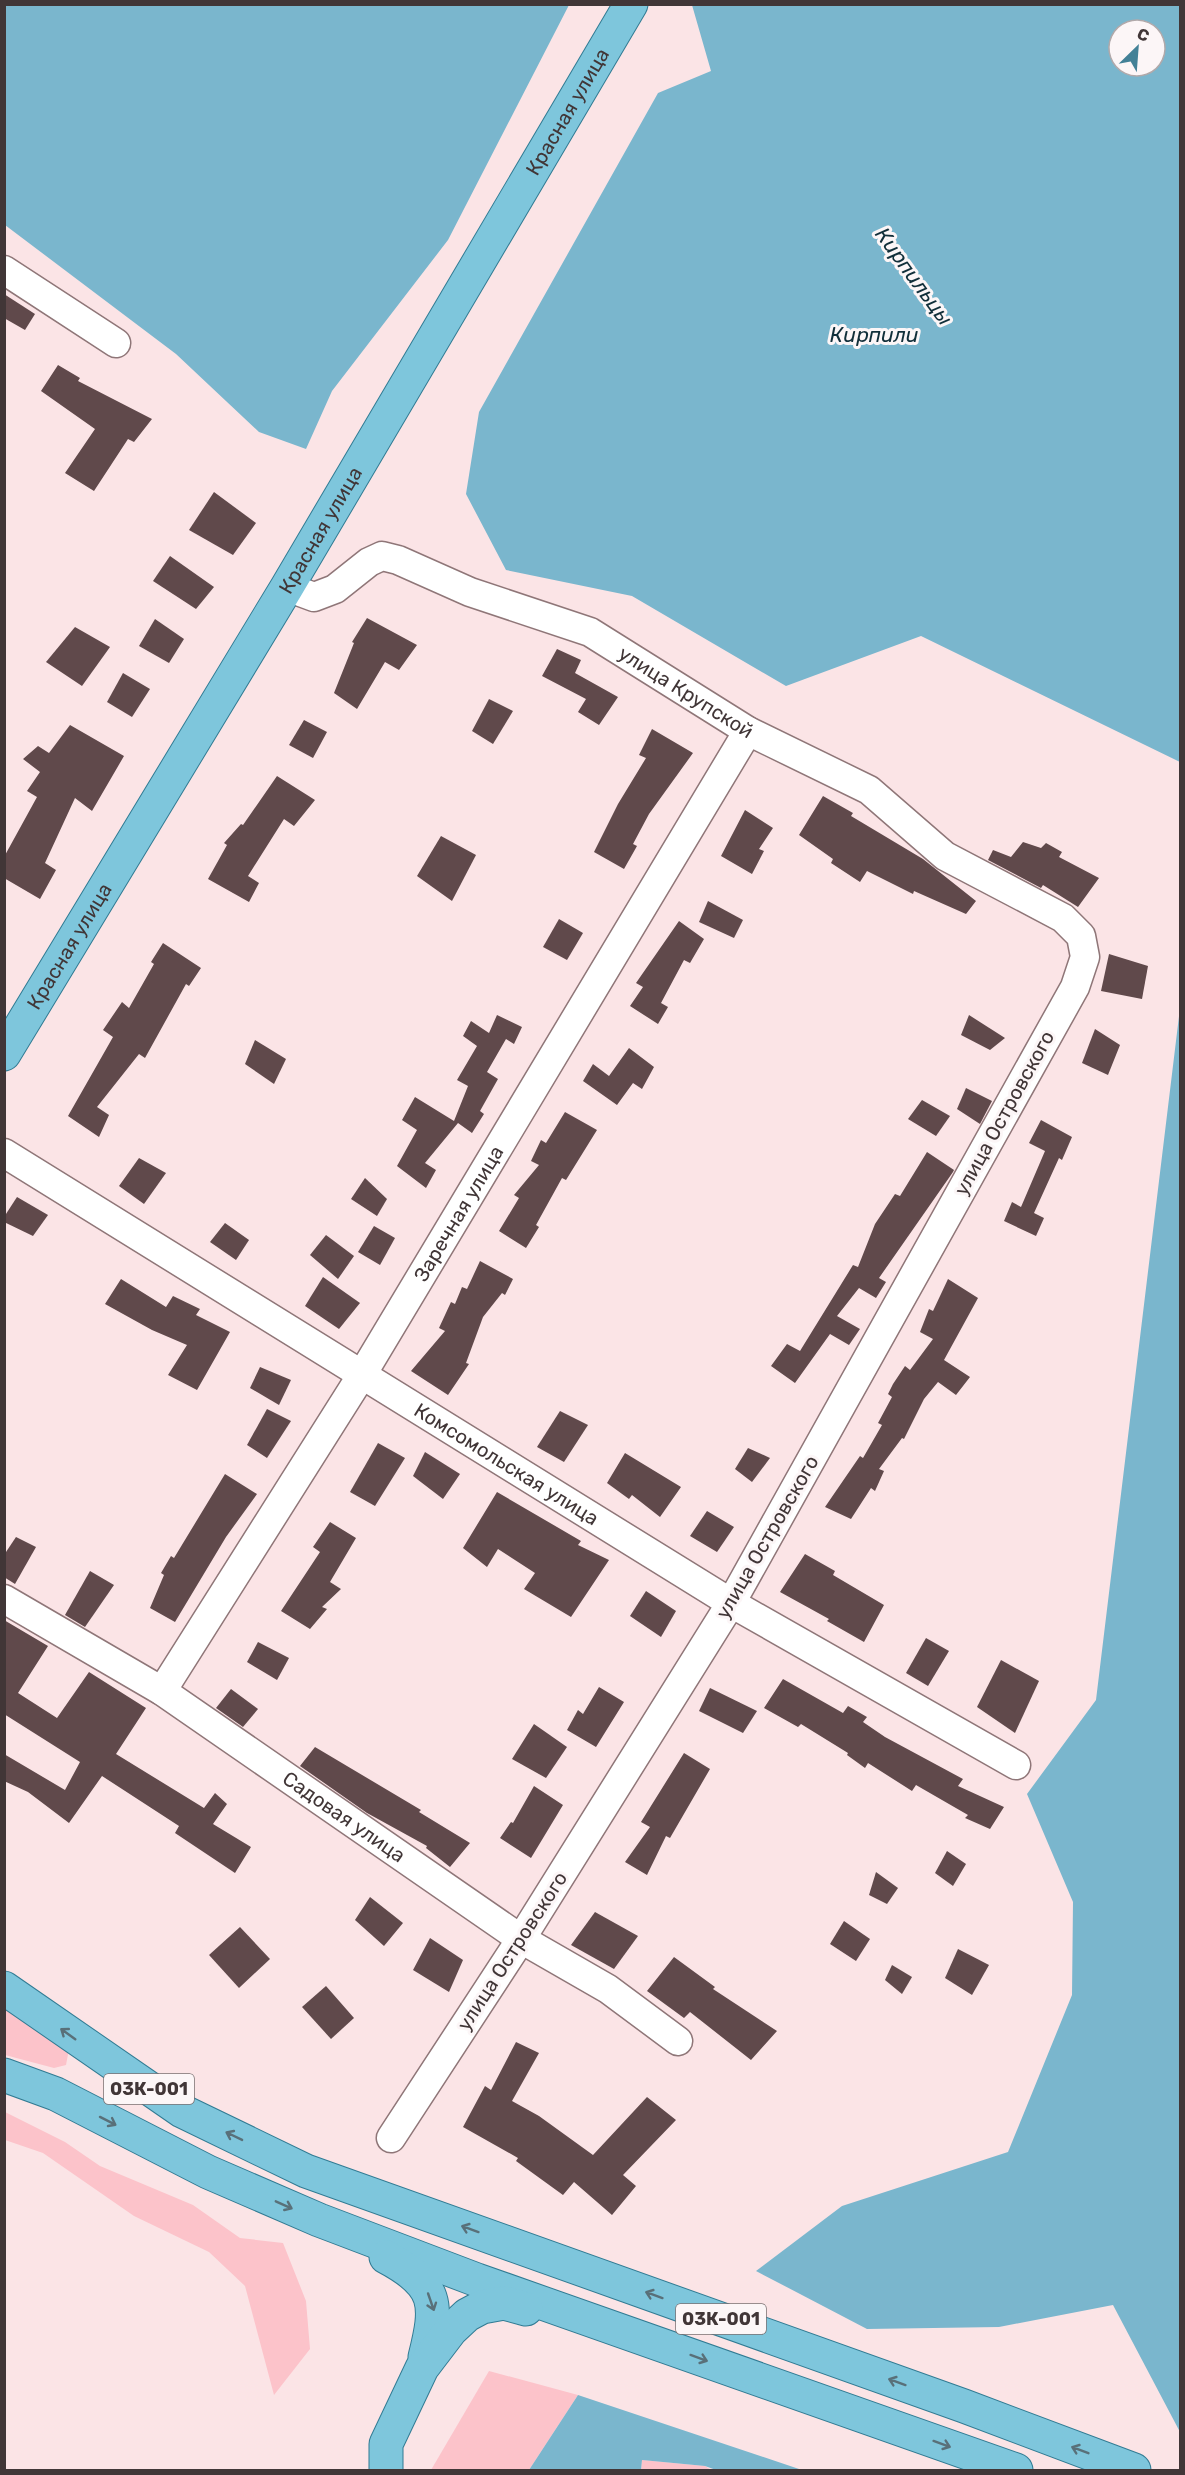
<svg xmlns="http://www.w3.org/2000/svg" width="1185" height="2475" font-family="Rubik,sans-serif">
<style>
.green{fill:#fcc3ca}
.water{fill:#7ab6cd;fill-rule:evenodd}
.building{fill:#60494b}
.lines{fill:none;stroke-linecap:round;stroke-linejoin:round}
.minor-casing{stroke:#8f7678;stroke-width:31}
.major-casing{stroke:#317b93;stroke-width:35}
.minor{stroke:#fff;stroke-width:28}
.major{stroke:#7ec6dc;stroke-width:33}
.oneway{stroke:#597079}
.labels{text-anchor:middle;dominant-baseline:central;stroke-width:6;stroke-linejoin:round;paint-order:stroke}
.shield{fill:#fcf6f7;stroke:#797071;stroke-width:1.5}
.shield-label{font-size:18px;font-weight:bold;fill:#413637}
.street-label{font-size:20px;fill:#413637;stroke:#fcf6f7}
.water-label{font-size:21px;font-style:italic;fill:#112f3a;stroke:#fcf6f7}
</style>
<rect width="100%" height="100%" fill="#fbe4e6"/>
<g class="green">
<path d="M4,2002L69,2049L66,2065L54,2068L5,2055Z"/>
<path d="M5,2112L65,2142L100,2166L193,2205L240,2238L283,2243L306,2301L310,2349L274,2395L245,2286L209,2252L134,2216L43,2153L5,2140Z"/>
<path d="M489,2371L578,2395L529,2470H431Z"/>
<path d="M642,2460L705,2466L711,2470H641Z"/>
</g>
<g class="water">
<path d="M4,5L5,4L569,5L448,240L332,391L306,449L259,432L176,354L5,225Z"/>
<path d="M692,5H1180V762L921,636L786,686L632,596L506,570L466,494L479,412L658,93L711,71ZM1119,30H1155V66H1119Z"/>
<path d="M1180,1008V2432L1113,2305L999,2327L867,2329L756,2271L842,2206L1008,2152L1072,1995L1073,1902L1027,1794L1096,1700Z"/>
<path d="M578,2395L802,2470H716L705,2466L642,2460L641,2470H529Z"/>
</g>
<g class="building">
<path d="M4,294L35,314L25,330L4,318Z"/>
<path d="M58,365L80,378L78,381L152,419L134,442L128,439L94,491L65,473L95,429L41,391Z"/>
<path d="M214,492L256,523L233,555L189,530Z"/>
<path d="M170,556L214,587L196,609L153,581Z"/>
<path d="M367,618L417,645L399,670L385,662L357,709L334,693L354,643L352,642Z"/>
<path d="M155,619L184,639L169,663L139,646Z"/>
<path d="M75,627L110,647L82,686L46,662Z"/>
<path d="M557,649L581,660L575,673L618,697L599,725L578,712L586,699L542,676Z"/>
<path d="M123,673L150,689L132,717L107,702Z"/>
<path d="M489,699L513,711L493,744L472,731Z"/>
<path d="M304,720L327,732L313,758L289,745Z"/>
<path d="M70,725L124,756L92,811L75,798L45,863L56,870L40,899L4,878V857L37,797L27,791L40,772L23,759L38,746L49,753Z"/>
<path d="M652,729L693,753L649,814L633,844L637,846L624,869L594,852L618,804L646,758L639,755Z"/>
<path d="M277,776L315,800L294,826L284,819L248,876L259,883L249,902L208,879L227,845L224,843L241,824L243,825Z"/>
<path d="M823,796L853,813L851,816L923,859L976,901L966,914L914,891L913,894L867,871L860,882L831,863L833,859L799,835Z"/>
<path d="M745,810L773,828L759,849L764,851L752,874L721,856Z"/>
<path d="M441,836L476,855L452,901L417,876Z"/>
<path d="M1023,842L1041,848L1046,843L1062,852L1059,857L1099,878L1078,907L1043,885L1041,888L988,860L993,850L1011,857Z"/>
<path d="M708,901L743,920L734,938L699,922Z"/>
<path d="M559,919L583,933L567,960L543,947Z"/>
<path d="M679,921L704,939L690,963L684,960L661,1003L668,1007L658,1024L630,1006L643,987L636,983Z"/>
<path d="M163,943L201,968L189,986L186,984L145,1058L139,1054L97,1107L109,1115L99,1137L68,1116L113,1037L103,1030L122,1002L129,1008L154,964L151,962Z"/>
<path d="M1109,954L1148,966L1142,999L1101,991Z"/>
<path d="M497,1015L522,1027L514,1044L506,1039L487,1072L498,1079L480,1111L484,1114L472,1133L458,1123L425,1163L436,1170L426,1188L397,1166L417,1130L402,1120L415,1097L454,1121L468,1086L457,1080L477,1046L463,1036L471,1021L489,1033Z"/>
<path d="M969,1015L1005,1038L990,1050L961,1035Z"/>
<path d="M1095,1029L1120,1045L1108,1075L1082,1063Z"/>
<path d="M255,1040L286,1059L274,1084L245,1064Z"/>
<path d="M629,1048L654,1067L642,1089L633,1083L617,1105L583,1081L593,1064L609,1076Z"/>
<path d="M966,1088L992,1101L980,1124L957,1109Z"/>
<path d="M922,1100L950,1116L936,1136L908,1119Z"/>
<path d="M565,1112L597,1130L566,1180L562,1178L536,1225L539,1227L526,1248L499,1231L519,1198L514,1195L539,1165L531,1161L541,1140L546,1143Z"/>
<path d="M1041,1120L1072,1137L1062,1160L1059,1158L1034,1213L1044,1218L1036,1236L1004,1221L1012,1202L1021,1207L1045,1151L1029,1143Z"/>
<path d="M927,1152L954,1170L953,1172L879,1278L886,1282L876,1298L859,1288L837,1316L860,1329L849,1345L830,1334L795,1383L771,1366L787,1344L800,1351L853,1265L858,1267L875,1224L895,1194L900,1196Z"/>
<path d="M139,1158L166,1173L144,1204L119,1186Z"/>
<path d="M365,1178L387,1199L377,1216L351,1199Z"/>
<path d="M17,1197L48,1215L33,1236L4,1222V1217Z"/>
<path d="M225,1223L249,1240L236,1260L210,1242Z"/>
<path d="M374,1226L395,1238L380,1265L358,1252Z"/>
<path d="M326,1235L354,1256L338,1279L310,1255Z"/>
<path d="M480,1261L513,1279L505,1295L502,1293L483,1317L466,1363L469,1364L448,1395L411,1371L445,1331L439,1328L451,1302L455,1304L462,1287L467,1289Z"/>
<path d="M323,1277L360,1303L339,1329L305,1306Z"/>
<path d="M121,1279L166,1307L173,1296L200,1309L196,1315L230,1332L197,1390L168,1375L187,1345L152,1330L105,1304Z"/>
<path d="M948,1279L978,1298L944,1360L970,1377L956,1395L938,1382L924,1399L904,1439L902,1438L879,1469L884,1471L875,1491L871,1488L851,1519L825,1507L860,1456L863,1458L882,1425L878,1423L892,1397L888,1394L893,1384L905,1366L910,1370L933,1339L920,1332L929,1309L933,1311Z"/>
<path d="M260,1367L291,1380L279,1405L250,1388Z"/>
<path d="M267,1409L291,1421L267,1458L247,1445Z"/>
<path d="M560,1411L588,1425L564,1462L537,1447Z"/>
<path d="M378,1443L405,1458L375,1506L350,1492Z"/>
<path d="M748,1448L770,1458L752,1482L735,1469Z"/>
<path d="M425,1452L460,1474L443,1499L413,1476Z"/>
<path d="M625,1453L681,1487L660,1517L632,1495L629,1499L607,1483Z"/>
<path d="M225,1474L257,1494L226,1537L175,1622L150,1608L164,1575L161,1573L171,1556L174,1558Z"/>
<path d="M497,1492L581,1541L578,1545L609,1560L571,1617L524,1589L535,1573L498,1549L487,1567L463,1548Z"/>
<path d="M707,1511L734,1527L717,1552L690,1536Z"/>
<path d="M330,1522L356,1538L330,1582L341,1589L322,1607L327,1609L310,1629L281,1611L320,1552L313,1547Z"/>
<path d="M16,1537L36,1547L15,1584L4,1577V1555Z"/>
<path d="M805,1554L835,1571L833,1575L884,1605L864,1642L827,1621L829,1619L780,1592Z"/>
<path d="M90,1571L114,1585L85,1627L65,1615Z"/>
<path d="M646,1591L676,1611L661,1637L630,1616Z"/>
<path d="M4,1620L48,1646L18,1693L57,1718L89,1672L146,1708L116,1754L204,1808L215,1793L227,1804L213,1824L251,1847L235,1873L175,1833L179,1826L102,1776L69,1823L28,1792L4,1781V1754L65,1790L80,1762L4,1714Z"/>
<path d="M926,1638L949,1651L928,1686L906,1673Z"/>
<path d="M258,1642L289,1658L277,1680L247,1662Z"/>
<path d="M1001,1660L1039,1681L1015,1733L977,1707Z"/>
<path d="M783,1679L843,1713L848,1706L867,1717L863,1722L885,1737L963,1779L958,1786L1004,1807L990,1829L965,1818L968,1815L916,1785L912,1791L868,1763L865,1768L847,1755L848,1753L801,1724L798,1727L764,1708Z"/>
<path d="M599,1687L624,1702L596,1747L567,1730L578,1710L583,1714Z"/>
<path d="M710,1688L757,1711L743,1733L699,1711Z"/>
<path d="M231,1689L258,1709L243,1727L216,1708Z"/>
<path d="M534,1724L567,1747L546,1778L512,1759Z"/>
<path d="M315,1747L421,1810L419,1812L470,1843L450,1867L426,1848L427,1846L367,1813L300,1766Z"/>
<path d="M684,1753L710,1769L670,1838L666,1836L647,1875L625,1862L650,1827L641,1822Z"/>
<path d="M534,1786L563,1805L531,1858L500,1838L511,1822L513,1823Z"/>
<path d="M947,1851L966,1864L953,1886L935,1873Z"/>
<path d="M876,1872L898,1888L887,1904L869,1895Z"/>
<path d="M370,1897L403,1923L384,1946L355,1920Z"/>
<path d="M595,1912L638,1936L614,1969L571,1945Z"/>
<path d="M844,1921L870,1939L856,1961L830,1944Z"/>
<path d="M240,1927L270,1959L239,1988L209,1955Z"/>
<path d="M430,1938L463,1960L449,1992L413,1970Z"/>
<path d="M958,1949L989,1965L972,1995L945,1978Z"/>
<path d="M674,1957L715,1987L713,1989L777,2031L751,2060L690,2012L684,2018L647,1991Z"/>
<path d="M892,1965L912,1977L902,1994L885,1980Z"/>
<path d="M326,1986L354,2018L331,2039L302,2007Z"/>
<path d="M516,2042L539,2053L512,2101L539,2116L593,2155L647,2097L676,2120L623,2175L636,2186L612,2215L574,2182L563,2195L516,2161L518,2158L463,2127L485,2086L491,2090Z"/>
</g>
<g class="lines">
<g class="minor-casing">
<g id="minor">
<path d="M4,270L116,343"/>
<path id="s1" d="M287,587L314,597L335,589L369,562L382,556L398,560L470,592L590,632L748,731L869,790L945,856L1063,918L1081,936L1085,957L1075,987L731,1603L521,1939L391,2138"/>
<path id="s2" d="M4,1153L731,1603L1016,1765"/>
<path id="s3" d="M4,1599L162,1691L521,1939L608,1989L678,2041"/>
<path id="s4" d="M162,1691L363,1373L748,731"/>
</g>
</g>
<g class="major-casing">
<g id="major">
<path id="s5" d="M4,1054L287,587L631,4"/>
<path d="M4,1988L182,2111L306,2171L964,2406L1134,2470"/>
<path d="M4,2075L56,2094L208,2172L319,2220L477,2280L1016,2470"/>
<path d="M386,2257C439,2285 438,2305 425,2357"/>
<path d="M386,2470V2444L422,2368L451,2330L467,2315L482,2307L504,2303L526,2309"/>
</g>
</g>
<use href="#minor" class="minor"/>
<use href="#major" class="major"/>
</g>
<defs><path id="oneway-shaft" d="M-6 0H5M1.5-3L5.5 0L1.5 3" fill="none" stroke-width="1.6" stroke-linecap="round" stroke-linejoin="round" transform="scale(1.5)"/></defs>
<g class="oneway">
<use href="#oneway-shaft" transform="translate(68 2034) rotate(-144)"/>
<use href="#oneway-shaft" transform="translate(108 2121) rotate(27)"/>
<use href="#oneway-shaft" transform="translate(234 2136) rotate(-154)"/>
<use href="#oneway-shaft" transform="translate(284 2205) rotate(24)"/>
<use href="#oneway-shaft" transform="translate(470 2229) rotate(-160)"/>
<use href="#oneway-shaft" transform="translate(654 2295) rotate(-160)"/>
<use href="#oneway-shaft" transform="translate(431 2302) rotate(71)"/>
<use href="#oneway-shaft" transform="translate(699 2358) rotate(20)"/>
<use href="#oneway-shaft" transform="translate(897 2382) rotate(-160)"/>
<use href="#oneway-shaft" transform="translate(942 2444) rotate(20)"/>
<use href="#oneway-shaft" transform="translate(1080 2450) rotate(-159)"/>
</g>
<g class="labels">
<g class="shield">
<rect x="104" y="2074" width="90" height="30" rx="4.5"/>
<rect x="676" y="2304" width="90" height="30" rx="4.5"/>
</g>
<g class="shield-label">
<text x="149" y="2089">03К-001</text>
<text x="721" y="2319">03К-001</text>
</g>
<g class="street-label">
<text stroke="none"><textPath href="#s5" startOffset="1098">Красная улица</textPath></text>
<text stroke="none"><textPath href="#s5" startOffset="612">Красная улица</textPath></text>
<text stroke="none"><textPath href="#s1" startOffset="444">улица Крупской</textPath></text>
<text stroke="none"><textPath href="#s5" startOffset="126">Красная улица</textPath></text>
<text transform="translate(1004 1113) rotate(-61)">улица Островского</text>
<text stroke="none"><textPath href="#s4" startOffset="562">Заречная улица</textPath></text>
<text stroke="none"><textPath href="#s2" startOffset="591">Комсомольская улица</textPath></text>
<text transform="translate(767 1537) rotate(-60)">улица Островского</text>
<text stroke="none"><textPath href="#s3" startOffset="404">Садовая улица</textPath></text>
<text transform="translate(512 1951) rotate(-57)">улица Островского</text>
</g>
<g class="water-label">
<text transform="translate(914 276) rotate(54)">Кирпильцы</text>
<text x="874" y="334">Кирпили</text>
</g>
</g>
<rect width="1185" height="2475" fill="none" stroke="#413637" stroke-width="12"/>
<g transform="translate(1137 48) rotate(25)"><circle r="28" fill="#fcf6f7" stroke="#b1a9aa" stroke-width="1.5"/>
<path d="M0-4.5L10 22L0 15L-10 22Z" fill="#438197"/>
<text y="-9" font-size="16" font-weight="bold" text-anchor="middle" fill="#413637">С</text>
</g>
</svg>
